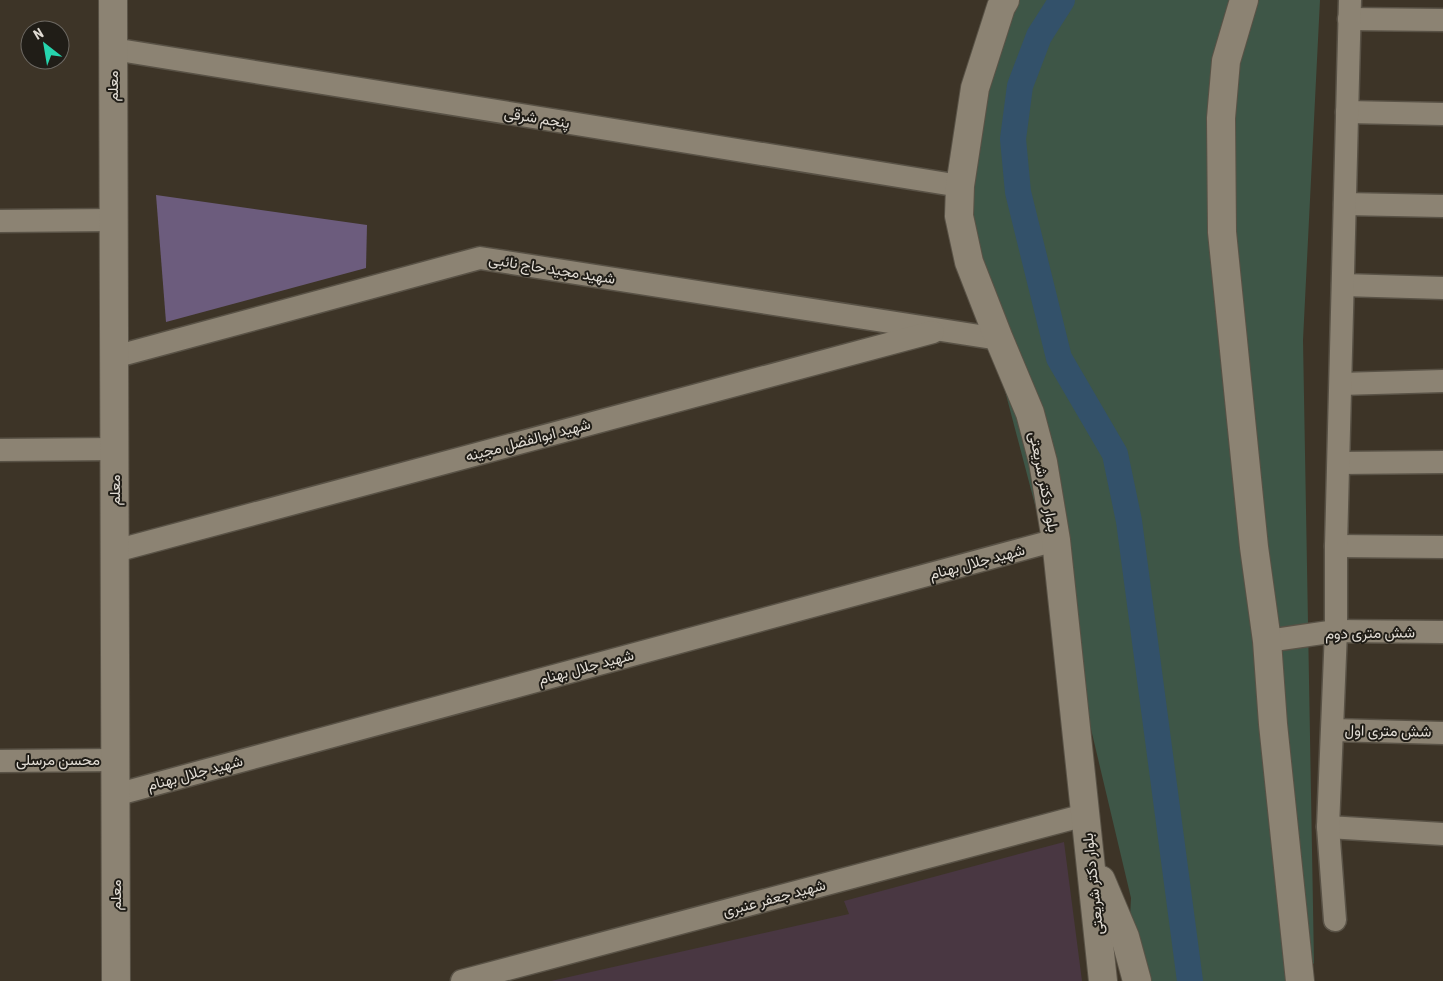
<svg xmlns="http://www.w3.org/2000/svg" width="1443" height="981" font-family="'Roboto Condensed',Vazirmatn,sans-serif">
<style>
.education{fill:#493742}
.green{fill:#3e5647}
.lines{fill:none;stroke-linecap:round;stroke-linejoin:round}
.canal{stroke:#33516a;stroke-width:26}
.building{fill:#6c5c7d}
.minor-casing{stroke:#595246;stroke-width:25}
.tertiary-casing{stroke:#595246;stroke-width:30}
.secondary-casing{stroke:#595246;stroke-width:30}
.minor{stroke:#8c8373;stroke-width:22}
.tertiary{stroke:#8c8373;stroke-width:28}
.secondary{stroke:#8c8373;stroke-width:28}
.labels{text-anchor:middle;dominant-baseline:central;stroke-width:4;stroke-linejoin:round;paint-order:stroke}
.street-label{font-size:15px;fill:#e1dcd4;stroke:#201d17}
</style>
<rect width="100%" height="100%" fill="#3d3427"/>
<path class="education" d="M1064,842L1082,981H551L849,914L844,901Z"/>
<path class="green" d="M1010,0H1320L1303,340L1314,963L1298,981H1144L1130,918L1131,898L1064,615L959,216Z"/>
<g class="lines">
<path class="canal" d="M1062,0L1039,36L1020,86L1013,139L1018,192L1059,358L1115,454L1129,521L1190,981"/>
</g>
<path class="building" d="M156,195L367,225L366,268L166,322Z"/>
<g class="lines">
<g class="minor-casing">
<g id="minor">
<path d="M1349,19L1443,20"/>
<path d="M113,49L960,186"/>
<path d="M1347,112L1443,114"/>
<path d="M1345,204L1443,206"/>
<path d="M0,221L114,220"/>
<path d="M1343,285L1443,288"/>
<path d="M114,357L480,258L999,339"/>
<path d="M1341,384L1443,381"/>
<path d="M0,450L115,449"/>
<path d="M1339,463L1443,462"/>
<path d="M1336,546L1443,547"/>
<path d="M115,551L933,332"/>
<path d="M1267,641L1336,631L1443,632"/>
<path d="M1333,730L1443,733"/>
<path d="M0,761L115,760"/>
<path d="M115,795L1056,540"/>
<path d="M1328,827L1443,834"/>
<path d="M1335,920L1328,827L1336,631V546L1350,0"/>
<path d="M462,981L1085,815"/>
</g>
</g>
<g class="tertiary-casing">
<path id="tertiary" d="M113,0L116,981"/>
</g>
<g class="secondary-casing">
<g id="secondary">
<path d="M1005,0L1001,7L975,88L960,186L959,216L969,262L999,339L1030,413L1043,462L1056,540L1103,981"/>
<path d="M1244,0L1226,61L1221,118L1222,232L1254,547L1267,641L1273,724L1300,981"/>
<path d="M1101,880L1125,937L1137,981"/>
</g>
</g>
<use href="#minor" class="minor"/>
<use href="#tertiary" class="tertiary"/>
<use href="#secondary" class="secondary"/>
</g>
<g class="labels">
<g class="street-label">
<text transform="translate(113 86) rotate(-90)">معلم</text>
<text transform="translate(537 118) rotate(9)">پنجم شرقی</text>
<text transform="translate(552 269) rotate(9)">شهید مجید حاج نائبی</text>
<text transform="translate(528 440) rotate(-15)">شهید ابوالفضل مجینه</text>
<text transform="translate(1044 482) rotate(79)">بلوار دکتر شریعتی</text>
<text transform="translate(115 490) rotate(-90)">معلم</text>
<text transform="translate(977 562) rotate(-15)">شهید جلال بهنام</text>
<text transform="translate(1370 633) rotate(-1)">شش متری دوم</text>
<text transform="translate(586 667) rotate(-15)">شهید جلال بهنام</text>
<text transform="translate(1388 731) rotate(1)">شش متری اول</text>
<text x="58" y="760">محسن مرسلی</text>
<text transform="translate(195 773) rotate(-15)">شهید جلال بهنام</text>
<text transform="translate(1093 884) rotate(-96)">بلوار دکتر شریعتی</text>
<text transform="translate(116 895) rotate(-90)">معلم</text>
<text transform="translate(774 898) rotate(-15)">شهید جعفر عنبری</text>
</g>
</g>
<g transform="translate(45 45) rotate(329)"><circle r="24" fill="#201d17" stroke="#6d6963"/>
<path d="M0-4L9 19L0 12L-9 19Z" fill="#26d5ae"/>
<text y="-8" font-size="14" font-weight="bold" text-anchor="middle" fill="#e1dcd4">N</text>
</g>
</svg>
